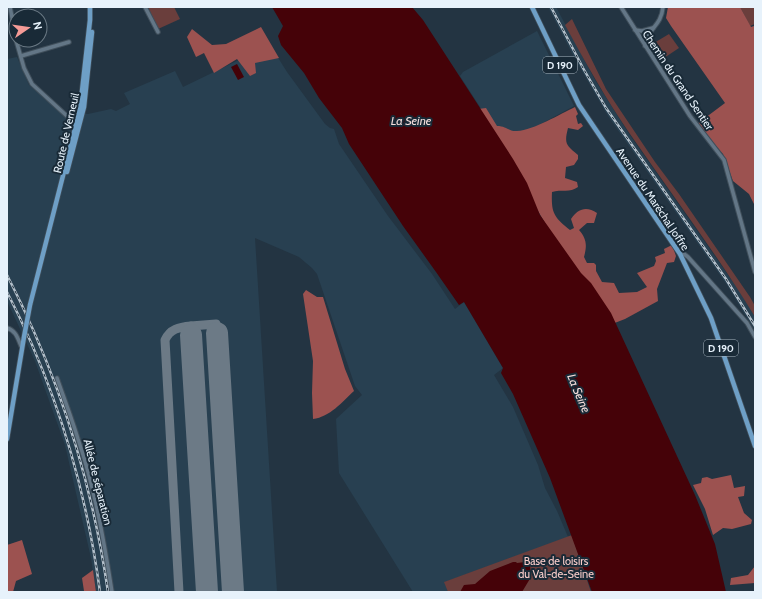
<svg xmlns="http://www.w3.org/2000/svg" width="762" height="599" font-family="Cabin,sans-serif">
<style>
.built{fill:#284051}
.green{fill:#6a3e3c}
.forest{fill:#9c5250}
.water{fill:#450208}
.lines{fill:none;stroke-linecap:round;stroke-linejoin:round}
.taxiway{stroke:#6c7a86;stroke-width:9}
.runway{stroke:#6c7a86;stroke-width:22}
.minor-casing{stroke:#404f5b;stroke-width:5.5}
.major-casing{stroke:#404f5b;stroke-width:6}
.minor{stroke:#637686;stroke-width:3.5}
.major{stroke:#6e9fc6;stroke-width:4.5}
.rail-casing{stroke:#b4c0cb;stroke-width:2.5}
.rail{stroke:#192a37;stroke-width:1;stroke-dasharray:3;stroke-linecap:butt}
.major-bridge-casing{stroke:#404f5b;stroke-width:6;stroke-linecap:butt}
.major-bridge{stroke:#6e9fc6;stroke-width:4.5}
.labels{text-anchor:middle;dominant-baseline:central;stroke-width:4;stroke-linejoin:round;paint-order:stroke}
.shield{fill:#192a37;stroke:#a9b6c0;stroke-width:1}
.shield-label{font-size:10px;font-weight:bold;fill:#e7f2fb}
.street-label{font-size:11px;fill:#e7f2fb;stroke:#192a37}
.park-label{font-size:11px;fill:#facdca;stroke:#192a37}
.water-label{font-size:12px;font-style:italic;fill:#f4dddb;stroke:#192a37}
</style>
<rect width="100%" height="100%" fill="#233442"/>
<g class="built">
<path d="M548,7H556L595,80L629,134L740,292L755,317V331L727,285L608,116L575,59Z"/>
<path d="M537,31L574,106L504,144L460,76L463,72Z"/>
<path d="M270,45L287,72L325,124L330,128L334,129L339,144L388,216L432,274L455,309L464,302L503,368L494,375L513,407L538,465L545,488L557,511L568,537L445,582L448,592H413L339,473L336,419L362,395L355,386L317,274L312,268L299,257L255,238L277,592H114L102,524L82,446L60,390L77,441L91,493L103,547L110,592H96L91,558L65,445L35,361L7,301V59L17,57L29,85L65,114L77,113L88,114L111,109L116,111L130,104L124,93L175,71L183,87Z"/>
</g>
<g class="green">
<path d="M148,7H174L180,19L158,29Z"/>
<path d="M740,7H755V24L750,26Z"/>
<path d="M572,19L606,89L655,162L679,194L750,297L755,306V317C717,254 672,195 630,134C606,99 585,62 565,25Z"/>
<path d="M669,34L679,48L664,58L654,43Z"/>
<path d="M572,535L591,592H448L444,582Z"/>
</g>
<g class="forest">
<path d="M668,7H740L751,27L754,26L755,28V206L749,194L733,181L723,154L697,124L725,103L671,26L666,18Z"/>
<path d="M261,27L279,58L255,63L256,73L250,76L237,59L214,73L204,53L196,57L187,37L192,29L212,45L226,44Z"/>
<path d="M575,107L578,114L576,116L578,124L581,123L583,126L578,130L568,128C564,144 566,145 578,155V159L574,165L566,167L565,178L577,182L578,187C570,193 561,189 552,192C551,213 554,217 570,230L574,228L571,219C578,208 587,206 597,213L594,223H587L579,230C587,239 587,246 584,257L587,263H594L596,265V271L602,282L614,283L619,293L637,292L647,287L637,273L654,266L656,261L655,257L665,253L664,249L672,245L676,256L674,262L667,263L657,289L658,301L625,319L612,324L555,240L478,109L486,108L497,126C507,126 509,132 517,131C534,130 560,114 575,107Z"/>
<path d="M306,290L317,297H323L345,369L354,391C342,402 330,417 313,419L312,393L313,361L303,294Z"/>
<path d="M731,475L734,488L745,486L744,496L738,497L744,513L752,520L751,524L732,529L723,528L713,535L705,509L693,485L701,483L702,478L707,477L712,479Z"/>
<path d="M22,540L32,574L16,581L13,592H7V545Z"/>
<path d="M755,566V583L730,585L731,578L748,575Z"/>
<path d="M93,570L96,592H83L84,591L82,578Z"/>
</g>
<g class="water">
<path d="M272,7H412L423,20L513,159L527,183L540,215L581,273L591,283L611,313L695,495L715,544L726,592H592L550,478L513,394L501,373L503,368L464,302L459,305L436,272L403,226L349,144L342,128L319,98L304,73L281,45L278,36L283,26Z"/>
<path d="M237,64L244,77L238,80L231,67Z"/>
<path d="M513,562H516L517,563L525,562L530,565L531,577L522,592H460L464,585L475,584L490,571Z"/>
</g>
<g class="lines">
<g class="taxiway">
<path d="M191,326L216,324L217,333"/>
<path d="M179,592L165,340C170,329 179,327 191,326V335"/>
</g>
<g class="runway">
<path d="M217,333L233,592"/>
<path d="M191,335L207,592"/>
</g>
<g class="minor-casing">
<g id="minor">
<path d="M10,7L16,38"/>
<path d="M145,7L158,32"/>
<path d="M621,7L690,116L724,160L755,272"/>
<path d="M635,30L642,31L653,28"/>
<path d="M16,40L24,68L32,84L67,116L77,118L78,120"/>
<path d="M645,46C648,27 661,27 663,7"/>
<path d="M21,56L69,42"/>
<path d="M680,254H684L688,257L747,323L755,337"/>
<path d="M7,328C17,331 18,340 22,348"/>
<path d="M57,378C64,398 72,419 78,439C95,489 104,541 112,592"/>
</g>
</g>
<g class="major-casing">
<g id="major">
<path d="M532,7L579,105L680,254L711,318L755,446"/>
<path d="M67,172L84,107L92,32"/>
<path d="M30,305L80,109L90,20V7"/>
<path d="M7,439L24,337"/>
</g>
</g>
<use href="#minor" class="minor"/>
<use href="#major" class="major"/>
<g class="rail-casing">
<g id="rail">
<path d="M551,7L583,68L606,108L726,279L755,326"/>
<path d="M7,275C58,374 92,482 108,592"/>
<path d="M7,292C55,385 86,488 100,592"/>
</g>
</g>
<use href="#rail" class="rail"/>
<g class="major-bridge-casing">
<path id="major-bridge" d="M24,337L30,305"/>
</g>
<use href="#major-bridge" class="major-bridge"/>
</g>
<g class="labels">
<g class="shield">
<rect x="543" y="57" width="34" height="16" rx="3"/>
<rect x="704" y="340" width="34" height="16" rx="3"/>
</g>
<g class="shield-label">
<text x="560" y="65">D 190</text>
<text x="721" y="348">D 190</text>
</g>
<g class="street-label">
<text transform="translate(678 80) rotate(56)">Chemin du Grand Sentier</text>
<text transform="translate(66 133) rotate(-77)">Route de Verneuil</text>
<text transform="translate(653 199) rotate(56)">Avenue du Maréchal Joffre</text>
<text transform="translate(98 482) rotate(76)">Allée de séparation</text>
</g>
<g class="park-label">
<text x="556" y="561">Base de loisirs<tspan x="556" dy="13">du Val-de-Seine</tspan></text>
</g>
<g class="water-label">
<text x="411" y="120">La Seine</text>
<text transform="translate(579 393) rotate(67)">La Seine</text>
</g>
</g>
<rect width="762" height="599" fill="none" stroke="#e7f2fb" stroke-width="16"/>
<g transform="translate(28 28) rotate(77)"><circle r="19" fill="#192a37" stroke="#6b7a85"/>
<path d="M0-3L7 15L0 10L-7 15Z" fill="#f59b97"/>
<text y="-6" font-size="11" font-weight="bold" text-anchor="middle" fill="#e7f2fb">N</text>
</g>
</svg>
